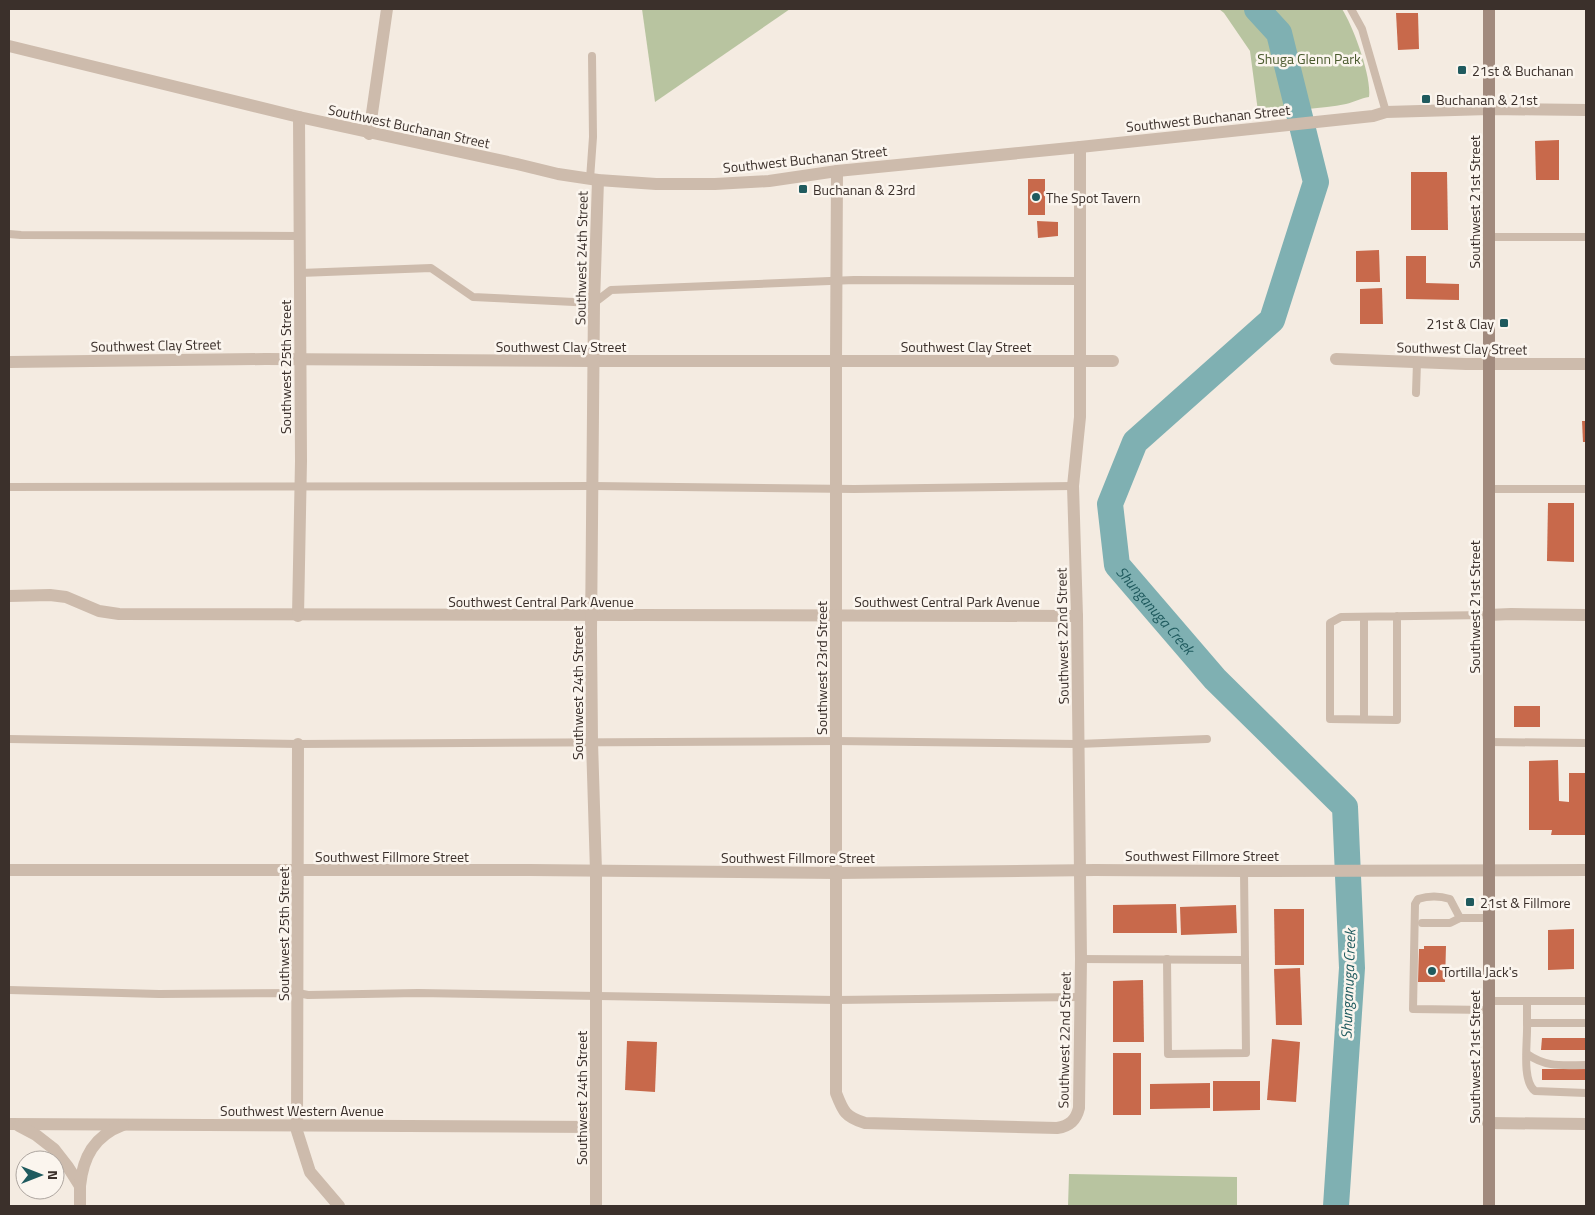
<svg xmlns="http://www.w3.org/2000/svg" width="1595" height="1215" font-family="'Titillium Web',sans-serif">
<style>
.green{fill:#b8c4a0}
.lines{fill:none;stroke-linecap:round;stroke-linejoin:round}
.river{stroke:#7fb0b2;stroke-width:26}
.building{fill:#c8694b}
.service{stroke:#cdbbac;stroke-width:8}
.minor{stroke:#cdbbac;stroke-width:12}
.tertiary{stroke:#cdbbac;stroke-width:12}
.secondary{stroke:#a18a7d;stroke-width:12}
.poi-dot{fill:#1f5a5e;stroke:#fbf5ee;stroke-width:2}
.labels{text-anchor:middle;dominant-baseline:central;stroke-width:5;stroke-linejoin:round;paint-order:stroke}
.park-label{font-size:14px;fill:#4a5a2e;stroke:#fbf5ee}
.poi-label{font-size:14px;fill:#3b302b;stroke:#fbf5ee;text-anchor:start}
.street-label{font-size:14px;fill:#3b302b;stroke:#fbf5ee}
.water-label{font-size:15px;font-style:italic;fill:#1f5a5e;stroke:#fbf5ee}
</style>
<rect width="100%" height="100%" fill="#f4ebe1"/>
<g class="green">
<path d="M642,9H790L655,102Z"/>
<path d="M1219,9H1342C1353,26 1372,77 1369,97C1361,98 1354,102 1346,104C1317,110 1287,108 1259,119L1250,51L1224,13Z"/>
<path d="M1069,1174L1237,1177V1206H1068Z"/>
</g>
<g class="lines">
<path class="river" id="s1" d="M1257,9L1279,33L1316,182L1272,320L1135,442L1110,504L1117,565L1215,679L1345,807L1352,968L1336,1206"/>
</g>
<g class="building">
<path d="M1396,13H1418L1419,49L1398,50Z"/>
<path d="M1559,140V180H1536L1535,141Z"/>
<path d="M1411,172H1447L1448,230H1411Z"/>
<rect x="1028" y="179" width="17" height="36"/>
<path d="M1037,221L1058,222V236L1038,238Z"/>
<path d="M1379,250L1380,282H1356V251Z"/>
<path d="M1406,256H1426V283L1459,284V300L1406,299Z"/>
<path d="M1382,288L1383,324H1360V289Z"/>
<path d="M1582,421H1586V442H1583Z"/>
<path d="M1548,503H1574V562L1547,561Z"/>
<rect x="1514" y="706" width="26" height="21"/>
<path d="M1558,760L1559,801L1569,802V773H1586V835H1551L1552,830H1529V761Z"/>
<path d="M1176,904L1177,933H1113V905Z"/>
<path d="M1236,905L1237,933L1181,935L1180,907Z"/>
<path d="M1274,909H1304V965H1275Z"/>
<path d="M1574,929V969L1548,970V930Z"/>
<path d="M1424,946H1446L1445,982H1418L1419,949H1424Z"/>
<path d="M1300,968L1302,1025H1276L1274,969Z"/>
<path d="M1143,980L1144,1042H1113V981Z"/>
<path d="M1542,1038H1586V1050H1541Z"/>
<path d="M1272,1039L1300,1042L1296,1102L1267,1100Z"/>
<path d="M627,1041L657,1042L655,1092L625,1090Z"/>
<rect x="1113" y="1053" width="28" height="62"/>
<rect x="1542" y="1069" width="44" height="11"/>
<path d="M1213,1081H1260V1110L1213,1111Z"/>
<path d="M1210,1083V1108L1150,1109V1084Z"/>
</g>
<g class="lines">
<g class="service">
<path d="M1351,9L1362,29L1386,112"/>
<path d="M590,179L593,137L592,56"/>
<path d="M9,234L21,235L300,236"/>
<path d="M1489,237H1586"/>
<path d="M300,273L431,268L473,297L594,303L611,290L854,280L1081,281"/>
<path d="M1416,393L1417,362"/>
<path d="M9,487L593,486L854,489L1073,486"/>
<path d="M1489,489H1586"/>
<path d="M1397,616V720L1330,719V623L1341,617L1488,615"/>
<path d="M1364,719V617"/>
<path d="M9,739L298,744L836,741L1078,744L1207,739"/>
<path d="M1489,742L1586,743"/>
<path d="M1460,918L1450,899C1440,896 1428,896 1418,899L1415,904L1413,1009L1489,1010"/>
<path d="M1422,923H1450L1460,918H1489"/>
<path d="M1081,959L1245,960L1244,871"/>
<path d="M1167,959L1168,1054L1246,1053L1245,960"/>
<path d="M9,990L159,994L298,993L308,995L418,993L836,1000L1080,997"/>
<path d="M1489,1001H1586"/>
<path d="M1527,1001V1023"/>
<path d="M1586,1023H1527C1528,1040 1521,1081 1535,1091L1586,1093"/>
<path d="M1527,1054C1547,1068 1563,1065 1586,1065"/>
</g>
<g class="minor">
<path d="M9,46L299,117L517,164L558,174L598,180L656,184H715L769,181L837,171L1080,147L1373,116L1386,112L1489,109L1586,110"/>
<path d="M369,134L387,9"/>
<path d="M837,171L836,360V1093C843,1111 845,1117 865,1123L1057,1128C1070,1126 1076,1120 1079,1108L1081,959L1077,616L1073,486L1080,417V147"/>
<path d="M1336,359L1466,364H1586"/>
<path d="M9,362L265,359L593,361H1113"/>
<path d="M9,596L50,595L66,597L99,611L119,614L1077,616"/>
<path d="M1488,615L1511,614L1586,615"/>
<path d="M298,616L301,461L299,117"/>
<path d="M298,744L297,1131L310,1172L339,1206"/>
<path d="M9,870H530L837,873L1095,870L1244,871L1586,870"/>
<path d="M9,1124L596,1127"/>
<path d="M19,1126L36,1135L54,1149L68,1167L80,1186V1206"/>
<path d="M80,1186C83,1157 94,1136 123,1125"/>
<path d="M596,1206V871L592,742L591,633L594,303L598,180"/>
</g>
<path class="tertiary" d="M1488,1123L1586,1124"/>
<path class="secondary" d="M1489,1206V9"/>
</g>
<g class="poi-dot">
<rect x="1457" y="65" width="10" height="10" rx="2.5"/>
<rect x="1421" y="94" width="10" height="10" rx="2.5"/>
<rect x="798" y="184" width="10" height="10" rx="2.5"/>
<circle cx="1036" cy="197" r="5"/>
<rect x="1499" y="318" width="10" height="10" rx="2.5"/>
<rect x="1465" y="897" width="10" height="10" rx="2.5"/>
<circle cx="1432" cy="971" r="5"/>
</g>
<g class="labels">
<g class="park-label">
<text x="1309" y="58">Shuga Glenn Park</text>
</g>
<g class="poi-label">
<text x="1472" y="70">21st &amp; Buchanan</text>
<text x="1436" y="99">Buchanan &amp; 21st</text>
<text x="813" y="189">Buchanan &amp; 23rd</text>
<text x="1046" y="197">The Spot Tavern</text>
<text x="1494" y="323" text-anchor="end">21st &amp; Clay</text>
<text x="1480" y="902">21st &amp; Fillmore</text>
<text x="1442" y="971">Tortilla Jack's</text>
</g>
<g class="street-label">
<text transform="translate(1208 118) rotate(-6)">Southwest Buchanan Street</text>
<text transform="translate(409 126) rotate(12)">Southwest Buchanan Street</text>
<text transform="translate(805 159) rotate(-6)">Southwest Buchanan Street</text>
<text transform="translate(1474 202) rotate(-90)">Southwest 21st Street</text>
<text transform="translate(581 258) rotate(-89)">Southwest 24th Street</text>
<text transform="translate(156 345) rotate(-1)">Southwest Clay Street</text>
<text x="561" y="346">Southwest Clay Street</text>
<text x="966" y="346">Southwest Clay Street</text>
<text transform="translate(1462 348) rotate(1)">Southwest Clay Street</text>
<text transform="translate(285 367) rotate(-90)">Southwest 25th Street</text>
<text x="541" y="601">Southwest Central Park Avenue</text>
<text x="947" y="601">Southwest Central Park Avenue</text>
<text transform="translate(1474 607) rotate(-90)">Southwest 21st Street</text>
<text transform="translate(1062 636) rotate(-91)">Southwest 22nd Street</text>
<text transform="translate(821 668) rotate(-90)">Southwest 23rd Street</text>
<text transform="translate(577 693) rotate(-90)">Southwest 24th Street</text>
<text x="1202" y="855">Southwest Fillmore Street</text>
<text x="392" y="856">Southwest Fillmore Street</text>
<text x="798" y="857">Southwest Fillmore Street</text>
<text transform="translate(283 934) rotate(-90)">Southwest 25th Street</text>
<text transform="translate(1064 1040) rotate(-89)">Southwest 22nd Street</text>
<text transform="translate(1474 1057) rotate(-90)">Southwest 21st Street</text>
<text transform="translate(581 1098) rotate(-90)">Southwest 24th Street</text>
<text x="302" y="1110">Southwest Western Avenue</text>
</g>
<g class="water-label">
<text stroke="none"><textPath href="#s1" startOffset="702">Shunganuga Creek</textPath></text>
<text transform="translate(1348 984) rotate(-88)">Shunganuga Creek</text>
</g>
</g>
<rect width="1595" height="1215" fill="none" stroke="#3b302b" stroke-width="20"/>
<g transform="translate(40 1175) rotate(90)"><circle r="24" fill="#fbf5ee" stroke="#aea6a0"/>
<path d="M0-4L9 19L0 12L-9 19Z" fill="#1f5a5e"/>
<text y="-8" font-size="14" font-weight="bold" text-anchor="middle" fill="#3b302b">N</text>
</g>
</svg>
